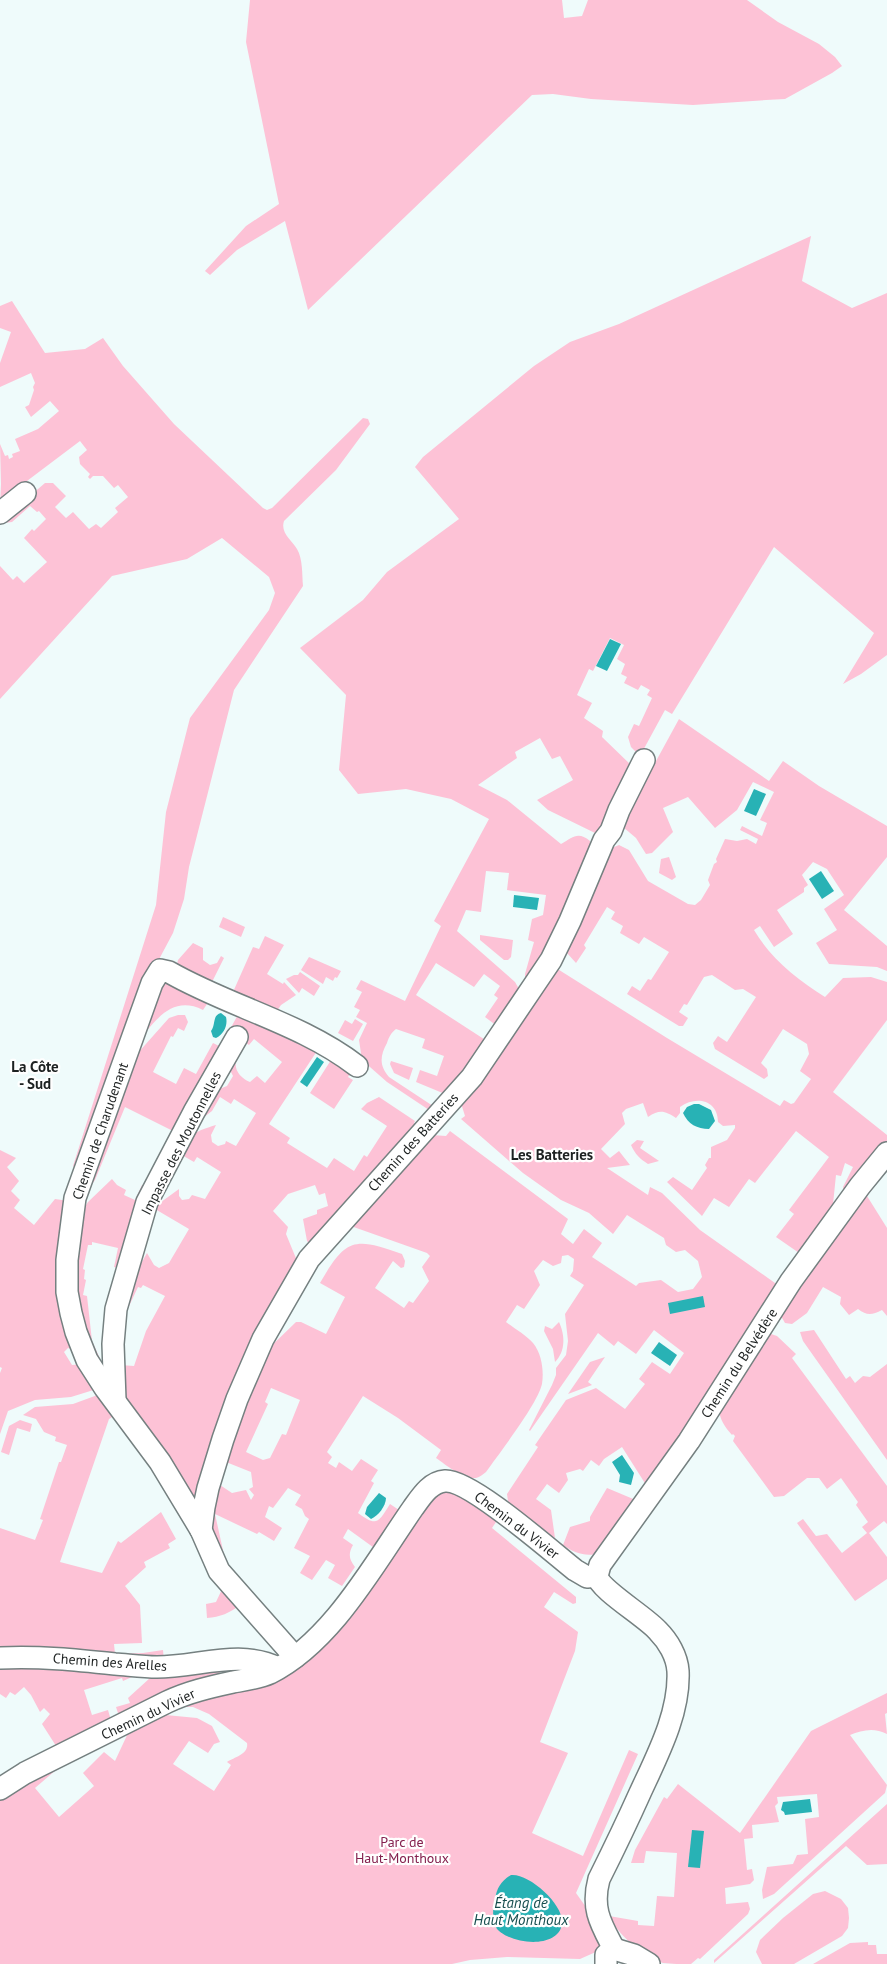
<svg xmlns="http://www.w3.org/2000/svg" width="887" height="1964" font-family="'PT Sans',sans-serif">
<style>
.green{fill:#fdc2d6;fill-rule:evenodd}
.water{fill:#28b2b5}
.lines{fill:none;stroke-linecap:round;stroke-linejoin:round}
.minor-casing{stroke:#758080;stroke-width:24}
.minor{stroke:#fff;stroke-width:21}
.labels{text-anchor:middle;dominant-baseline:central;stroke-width:4.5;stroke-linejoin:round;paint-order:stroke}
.street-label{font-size:14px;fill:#1d2121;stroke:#fff}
.park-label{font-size:14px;fill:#84204e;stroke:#fff}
.neighbourhood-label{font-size:15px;font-weight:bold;fill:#1d2121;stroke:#fff}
.water-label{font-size:15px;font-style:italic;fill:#174e4f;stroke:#fff}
</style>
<rect width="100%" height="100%" fill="#effbfb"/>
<g class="green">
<path d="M250,0H562L564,18L582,16L588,0H747L778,22L819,44L835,57L842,66L832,73L785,99L766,100L693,105L591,99L553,94L532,95L308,310L285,221L237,250L210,275L205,271L246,226L279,204L246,42Z"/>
<path d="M811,236L802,281L852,308L887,293V655L861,674L843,684L874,633L774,547L672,714L665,710L640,756L631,747L628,737L634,724L639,726L652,698L647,695L650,690L641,685L638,690L624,683L627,677L621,674L625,664L617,659L624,645L610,638L593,671L589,669L577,695L592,703L584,718L603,731L602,737L632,766L604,830L595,833L548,810L537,800L573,780L560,756L552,759L540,738L515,752L517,758L478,785L507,800L561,844C573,837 578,831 590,841L591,849L570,912L525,980V974L534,942L528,940L532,919L543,915L546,895L507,890L509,873L486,871L481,912L466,910L457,931L515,982L519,989L497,1026L485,1017L498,998L494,995L500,986L484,974L474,987L436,963L416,995L490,1043L445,1094L416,1082L420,1070L437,1076L444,1056L422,1048L425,1039L396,1029C391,1033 389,1037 387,1043C380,1056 379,1065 389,1077L433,1106L429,1110L387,1082L362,1060L359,1040L367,1023L356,1017L360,1010L354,1007L362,992L356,989L361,980L405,1001L441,926L434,921L489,819L451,799L406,789L358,794L339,770L346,695L300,648L363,600L387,572L459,519L415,467L423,457L534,366L570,342L619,324Z"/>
<path d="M12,301L45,353L85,349L103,338L123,366L174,424L263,508L267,510L272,508L363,418L368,419L370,424L336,470L284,521C280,533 292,540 297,549C303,559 302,575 303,586L234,690L189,867L184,899L173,933L148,980L80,1172L73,1166L156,905L166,812L190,718L269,610L275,593L269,577L222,538L187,559L112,576L0,699V566L13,580L17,576L24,583L47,562L24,538L32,529L34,531L46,519L39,511L37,512L30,506L12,522L4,523L2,520L45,483H53L66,496L55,507L66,518L73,512L89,529L96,524L101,528L118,512L115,508L128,497L118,485L114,488L103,476H93L90,479L88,477L90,474L80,464L79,457L87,450L80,441L19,487L0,507L1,484L0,444L5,456L8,455L9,459L13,457L12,454L20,451L15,439L38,429L59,411L50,401L31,417L25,407L29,405L34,390L33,387L35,383L31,373L0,387V363L11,332L0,328V306Z"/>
<path d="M679,719L769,781L783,761L819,786L887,826V857L844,910L887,946V971L877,967L829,964L816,943L837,930L824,909L844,895L827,869L813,862L802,875L808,885L804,888V892L777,910L793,934L774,947L760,926L754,930C771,959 797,979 825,997L843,978L871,977L887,982V1020L833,1092L887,1135V1142L844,1193L843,1187L853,1167L845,1163L841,1176L836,1175L832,1214L802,1255L776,1237L794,1214L789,1210L829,1157L796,1131L755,1183L749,1179L729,1207L714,1198L702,1216L667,1182L673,1177L692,1190L707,1168L705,1165L709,1158H711V1147L727,1140L735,1128V1125L723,1126L718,1122C718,1100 696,1095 680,1107V1113L676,1118C665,1111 660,1109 648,1117L643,1103L626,1109L622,1113L625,1124L601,1149L610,1158L619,1151L630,1165L607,1168L648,1195L650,1187L662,1193L700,1230L782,1288L648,1488L622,1447L604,1459L599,1466L591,1460L583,1471L580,1469L566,1473L568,1480L559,1493L547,1484L536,1499L551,1510L555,1538L512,1507L508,1501L507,1494L538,1447L535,1445L566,1400L596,1388L625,1409L645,1384L639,1379L652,1362L670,1374L684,1353L654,1330L636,1354L618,1341L614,1346L598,1333L530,1431L529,1430L552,1385L556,1375V1368L566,1355L568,1341L565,1314L584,1285L570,1276L573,1271L574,1259L568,1255L562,1256L561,1263L553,1266L543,1260L534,1271L540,1285L524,1309L517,1305L506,1322C515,1329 526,1335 533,1343C542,1354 544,1371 542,1384C537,1405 500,1452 486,1472C483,1474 480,1477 476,1478C463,1479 446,1465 436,1458L441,1450L398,1418L363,1396L327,1452L332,1457L328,1463L336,1468L339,1462L352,1471L361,1459L378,1470L371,1481L374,1483L358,1513C377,1527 378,1523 390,1504L402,1512L377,1550L348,1529L343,1538L353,1545C348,1554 349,1559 355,1567L342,1586L328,1578L335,1565L326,1560L312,1580L300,1573L310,1556L294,1548L309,1519L305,1516L302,1509L295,1505L301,1495L288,1488L273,1508L269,1506L265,1517L282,1528L274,1541L259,1532L257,1534L215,1514L226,1564L209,1529L214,1481L232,1493L246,1490L251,1500L254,1495L249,1489L253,1487L251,1472L221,1460L262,1355L296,1322H301L326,1334L345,1297L320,1283C346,1238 354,1237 402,1254L405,1261L404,1267L401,1268L393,1261L375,1288L404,1308L409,1301L413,1303L429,1281L422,1267L430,1256L427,1253L348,1225L432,1135L446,1136L450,1131L568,1219L561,1234L573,1244L584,1229L602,1243L592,1257L636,1286L639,1283L661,1280L678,1292L693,1289L702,1277L698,1261L685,1250L676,1252L666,1245L664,1238L627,1215L613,1234L589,1213L561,1200L523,1173L461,1119L465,1116L460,1100L556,968L667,1038L780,1106L784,1100L791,1104L794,1103L811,1079L800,1071L809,1054L807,1044L783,1029L761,1063L767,1069L768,1076L764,1079L715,1049L713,1043L718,1036L727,1042L756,997L743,989L735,990L712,975L704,977L687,1005L684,1004L679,1012L688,1018L683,1026H679L627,994L632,986L640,991L648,979L651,980L669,952L644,937L639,944L620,933L623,926L611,919L615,912L607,907L584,945L586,948L576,963L567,953L566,938L612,848L619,845L629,850L648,881L688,904L695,905L701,900L710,885L708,880L714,864L717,862L716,859L725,839L737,841L747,839L756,844L758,839L740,830L742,826L762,836L767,823L760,820L774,792L753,782L737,810L715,828L688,797L663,808L673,832L652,853L646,854L636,838L623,827L626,816ZM271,1388L300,1400L286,1435L282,1434L270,1458L263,1460L246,1452L268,1404L265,1402Z"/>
<path d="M669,857L676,877L672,880L659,873L661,859Z"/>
<path d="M223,917L245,927L241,937L219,927Z"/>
<path d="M480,935L513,940L511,957L508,960H504L480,940Z"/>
<path d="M265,936L284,945L267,974L283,984L284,982L296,995L281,1005L277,1011L292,1021L293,1023L194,981L176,968L178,960L193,943L203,948V960L210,965L217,963L221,956L224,958L212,982L233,992L253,947L259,949Z"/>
<path d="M309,957L341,971L337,978L335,977L333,981L326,977L323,984L301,970Z"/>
<path d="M300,972L320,986L314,996L302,988L299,993L286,979L294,975H298Z"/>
<path d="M164,978L211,998L203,1010C169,993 152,1026 133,1048Z"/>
<path d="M240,1011C280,1027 317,1044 353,1069L348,1077L353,1080L334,1109L310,1093L331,1060L317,1051L269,1124L290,1138L287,1143L327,1168L334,1158L354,1171L364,1155L367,1157L387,1126L361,1109L367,1103L379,1097L415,1121L414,1123L416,1124L360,1189L310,1244L307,1241L303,1219L317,1214V1210L328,1206L325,1193L319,1195L315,1185L288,1194L273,1211L288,1227L286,1234L300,1268L270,1317L249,1361L216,1444L196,1511L164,1457L123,1403L120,1365L134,1366L146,1331L165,1296L143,1285L141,1288L138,1287L123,1319L126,1321L119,1335V1333L130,1286H132L133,1284L130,1283L147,1253L154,1265L159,1268L169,1263L189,1229L155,1209L157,1205L179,1189V1196L182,1200L189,1199L192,1195L205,1199L221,1172L197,1157L194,1162L180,1154C189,1134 196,1131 216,1125L211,1135L212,1142L218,1146L225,1144L226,1141L236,1146L256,1113L234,1099L231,1104L220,1097L212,1111L200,1120L197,1119L212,1092L227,1086L233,1076L229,1068L232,1062L236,1060C234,1071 241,1078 250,1082L257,1076L265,1083L282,1062L254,1039L249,1045L229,1031Z"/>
<path d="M178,1015H185L188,1022L184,1031L178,1028L173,1037L171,1036L153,1072L176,1084L184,1068L196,1074L213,1043L221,1047L175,1132L125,1107L95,1180L85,1194L137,1054L169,1018Z"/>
<path d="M355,1019L363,1024L353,1041L338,1033L345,1020L352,1024Z"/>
<path d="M391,1061L413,1068L409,1080L394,1073L390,1064Z"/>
<path d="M637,1140L644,1141L640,1148L659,1161L648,1164C640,1159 635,1154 631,1145Z"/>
<path d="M0,1150L16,1158L7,1167L19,1181L11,1191L20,1200L14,1208L34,1225L55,1199L69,1201L75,1350L68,1348L64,1352L72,1365L84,1364L100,1388L71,1397L35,1400L8,1411L0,1434V1373L2,1368L0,1367Z"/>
<path d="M887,1161V1171L867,1196L887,1228V1316L882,1310C872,1315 867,1316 858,1309L849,1315L840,1304L841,1297L823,1287L807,1313L792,1324L785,1323L781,1316V1312Z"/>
<path d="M112,1179L117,1185L126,1190L124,1195L135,1200L142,1185L148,1188L120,1268L114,1267L118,1248L92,1242V1245H88L83,1269L85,1270L84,1279L86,1280L83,1295L87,1296L92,1341L106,1372L89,1352L73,1284L81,1213L88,1202Z"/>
<path d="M559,1322C565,1335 566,1351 555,1362L553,1349L544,1331L545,1326L552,1329Z"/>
<path d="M814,1330L846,1379L850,1376L855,1383L863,1376L870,1377L887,1364V1460L803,1341L800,1332Z"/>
<path d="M771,1334L777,1336L796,1354L792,1358L887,1486V1524L884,1521L869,1533L887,1557V1579L855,1601L797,1523L803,1519L816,1536L827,1534L842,1553L867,1533L862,1527L868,1522L856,1505L858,1502L841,1478L827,1489L819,1478H807L784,1496L774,1497L733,1441L735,1436L733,1434L732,1435C725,1427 720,1420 719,1410L769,1335Z"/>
<path d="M605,1357L588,1382L592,1385L568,1394L590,1362Z"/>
<path d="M103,1393L118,1413L109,1419L60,1562L102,1573L118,1541L121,1543L161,1512L176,1539L168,1544L170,1548L144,1562L146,1567L125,1586L140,1605L142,1643L114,1644L115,1654L143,1653L163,1650L164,1661L0,1652V1528L35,1540L43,1520L40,1519L59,1462H61L67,1445L55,1441L56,1437L44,1432L36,1419L23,1415L35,1407L73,1404Z"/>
<path d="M20,1420L32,1424L30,1432L17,1428L9,1455L1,1452L9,1426Z"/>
<path d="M607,1488L638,1501L601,1553C586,1557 576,1554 563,1545L570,1527L590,1521V1517Z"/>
<path d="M451,1489L498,1519L492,1528L576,1597V1603L573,1604L554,1592L544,1607L578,1632L575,1651L540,1742L568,1753L532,1833L583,1856L629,1750L638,1754L576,1893L588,1910L602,1946L598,1951L580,1959L507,1957L470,1960L452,1964H0V1796L70,1758L35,1788L59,1817L94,1786L83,1773L104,1752L115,1761L129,1731L155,1714L197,1718L212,1726L220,1742L214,1744L208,1753L189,1741L173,1764L214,1791L231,1765L227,1762C235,1757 249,1754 247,1743L209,1714L193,1707H175L267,1684L436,1493Z"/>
<path d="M224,1585L240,1605C230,1613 220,1617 207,1618L206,1604L216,1602Z"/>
<path d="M0,1664L143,1672L123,1681L122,1678L84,1690L92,1715L108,1710L112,1724L58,1749L42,1724L50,1714L44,1708L40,1712L31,1695L24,1687L15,1695L10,1692L6,1698L0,1694Z"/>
<path d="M253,1666L120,1719L116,1707L130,1703L128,1698L150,1678L158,1675L219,1670L221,1677Z"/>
<path d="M887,1693V1713L885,1714L887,1734C874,1727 862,1730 850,1735L887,1785L885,1793L774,1894L763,1899L762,1890L767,1867L793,1864L797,1855L808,1854L805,1819L819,1817L817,1794L777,1797L778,1803L775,1806L779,1822L752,1825L753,1838L744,1839L747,1870L752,1869L754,1880L750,1884L725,1888L726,1904L748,1902L750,1909L748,1914L700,1959L698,1958L691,1964C682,1964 671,1964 663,1963C644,1957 617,1934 609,1916L638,1921V1925L654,1926L657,1896L674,1897L677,1853L646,1851L644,1863H631L635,1850L664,1797L667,1799L678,1784L740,1833L811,1731Z"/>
<path d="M887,1804V1864L867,1865L846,1846L714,1963V1960Z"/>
<path d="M825,1891L841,1899L848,1908L849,1918L848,1928L842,1936L794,1964H762L756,1952L760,1940L783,1918L813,1894Z"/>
<path d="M868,1942V1945H876L877,1954H887V1964H813L850,1943Z"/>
</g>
<g class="water">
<path d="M610,639L621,644L607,671L596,666Z"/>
<path d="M754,789L766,794L756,816L744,811Z"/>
<path d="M821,871L834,891L822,899L809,879Z"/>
<path d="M514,895L539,898L537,910L513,907Z"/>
<path d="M221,1013L226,1017C228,1025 224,1034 216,1038L213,1037L211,1031C216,1025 212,1015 221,1013Z"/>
<path d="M317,1057L324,1062L307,1087L300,1082Z"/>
<path d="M694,1104H699L711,1110L715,1121L709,1129C697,1129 688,1124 683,1113L687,1107Z"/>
<path d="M703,1296L705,1307L670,1314L668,1303Z"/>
<path d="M659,1342L677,1355L670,1366L651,1353Z"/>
<path d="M622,1455L634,1473L631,1485L619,1482L620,1475L612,1462Z"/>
<path d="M379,1493L386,1498C386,1506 378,1516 371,1519L365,1514L367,1507Z"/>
<path d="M810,1799L812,1812L785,1815L784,1812L781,1810L783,1802Z"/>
<path d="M692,1830L704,1831L700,1868L688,1867Z"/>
<path d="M511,1875C529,1873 565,1905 562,1924C558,1951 505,1944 495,1926C492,1918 493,1907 495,1899C497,1888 501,1881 511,1875Z"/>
</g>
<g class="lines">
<g class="minor-casing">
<g id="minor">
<path d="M0,513L25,493"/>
<path d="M115,1400L113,1344L116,1309L147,1202L194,1112L237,1037"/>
<path d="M201,1530L204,1507L208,1488L223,1439L237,1399L263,1339L309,1259L472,1077L551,960L570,921L604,840L611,831L619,810L644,760"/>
<path d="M597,1576L600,1565L689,1441L791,1281L860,1186L887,1153"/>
<path d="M597,1576C600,1590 646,1617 658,1631C668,1641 677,1656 678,1671C680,1713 657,1756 640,1793C627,1822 613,1851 599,1879C591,1909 601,1924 614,1949"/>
<path d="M295,1657L219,1571L201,1530L160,1462L105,1388L87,1360L76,1332L71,1313L67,1292V1260L75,1198L152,983L160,970L169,972C230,1007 301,1023 357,1066"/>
<path d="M0,1658C39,1656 77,1660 115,1664C129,1665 143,1667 157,1667C198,1667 240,1649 278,1668"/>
<path d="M0,1789L25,1773L167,1702C188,1692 210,1687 233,1682C244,1680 259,1678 270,1673C332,1642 374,1564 413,1508C421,1497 430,1482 445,1481C470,1479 552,1552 575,1570L587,1577L597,1576"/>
<path d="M606,1964V1955L614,1949L634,1955L649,1964"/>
</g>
</g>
<use href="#minor" class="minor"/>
</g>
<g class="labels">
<g class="street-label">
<text transform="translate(100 1131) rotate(-71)">Chemin de Charudenant</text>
<text transform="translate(413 1142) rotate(-48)">Chemin des Batteries</text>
<text transform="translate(181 1143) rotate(-63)">Impasse des Moutonnelles</text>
<text transform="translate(739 1363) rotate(-57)">Chemin du Belvédère</text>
<text transform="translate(517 1525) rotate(37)">Chemin du Vivier</text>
<text transform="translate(110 1662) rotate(4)">Chemin des Arelles</text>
<text transform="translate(148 1714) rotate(-25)">Chemin du Vivier</text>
</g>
<g class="park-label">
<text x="402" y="1842">Parc de<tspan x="402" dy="16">Haut-Monthoux</tspan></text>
</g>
<g class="neighbourhood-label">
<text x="35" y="1066">La Côte<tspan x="35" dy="17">- Sud</tspan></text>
<text x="552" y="1154">Les Batteries</text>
</g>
<g class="water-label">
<text x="521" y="1902">Étang de<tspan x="521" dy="17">Haut Monthoux</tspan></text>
</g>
</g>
</svg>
